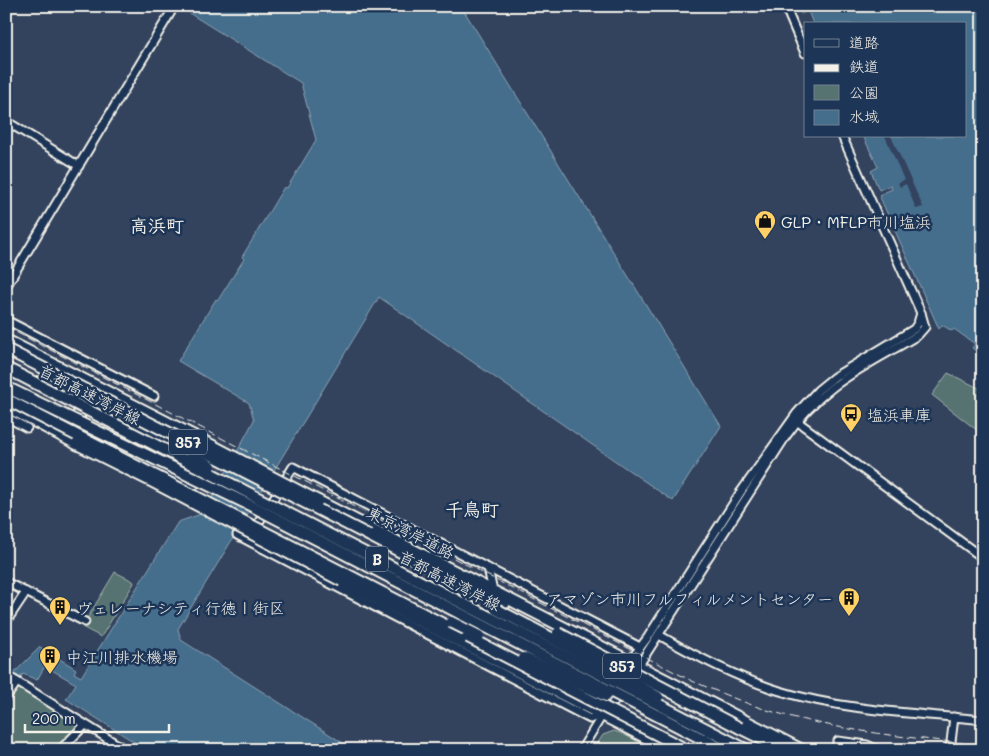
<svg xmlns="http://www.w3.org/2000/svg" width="989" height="756" font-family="Mali,'Klee One',sans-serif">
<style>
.green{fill:#567371;stroke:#a5b2ac}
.water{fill:#456e8d;stroke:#8ba2b1}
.pier{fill:#33435e}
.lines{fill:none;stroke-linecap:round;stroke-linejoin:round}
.minor-casing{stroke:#f4f1e8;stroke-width:11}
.highway-casing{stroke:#f4f1e8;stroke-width:14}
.minor{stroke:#1d3557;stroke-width:7}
.highway{stroke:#1d3557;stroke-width:10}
.rail{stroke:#f4f1e8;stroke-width:1;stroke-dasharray:8 4;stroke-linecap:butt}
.highway-bridge-casing{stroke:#f4f1e8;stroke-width:14;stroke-linecap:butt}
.highway-bridge{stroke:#1d3557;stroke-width:10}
.labels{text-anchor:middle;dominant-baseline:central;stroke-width:5;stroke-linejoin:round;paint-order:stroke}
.shield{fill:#1d3557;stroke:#b4b9bc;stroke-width:1}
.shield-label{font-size:15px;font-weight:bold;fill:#f4f1e8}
.poi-label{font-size:16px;fill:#f4f1e8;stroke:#1d3557;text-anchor:start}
.street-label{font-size:16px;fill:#f4f1e8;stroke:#1d3557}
.neighbourhood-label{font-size:18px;font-weight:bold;fill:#f4f1e8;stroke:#1d3557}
</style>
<rect width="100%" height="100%" fill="#33435e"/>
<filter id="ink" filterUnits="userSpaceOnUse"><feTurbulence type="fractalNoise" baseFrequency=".02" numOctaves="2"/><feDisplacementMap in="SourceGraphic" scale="10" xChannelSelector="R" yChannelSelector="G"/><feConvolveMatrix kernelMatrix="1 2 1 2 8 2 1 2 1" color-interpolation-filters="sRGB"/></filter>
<g filter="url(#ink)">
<g class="green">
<path d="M948,373L983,390V435L932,395Z"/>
<path d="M115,572L133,581L134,583L101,637L82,627Z"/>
<path d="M19,687L79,725V727L57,750H6V700L14,688Z"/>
<path d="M614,731L623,734L654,750H593L603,735Z"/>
</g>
<g class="water">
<path d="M173,6H461L721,426L673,501L379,297L178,629L181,640L354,750H147L66,699L76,684L45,666L37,680L23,674L19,679L12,675L40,647L76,669L74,673L81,677L178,522L207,512L211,500L254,420L249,403L178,361L216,299L218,300L244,259L242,257L284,187L287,188L316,140L301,83L181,8L179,10Z"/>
<path d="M798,6H983V356L972,348L975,344L954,329L952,331L942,325L939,329L879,195L892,189L891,185L879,190L871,171L878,167L863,136H965V24H813L808,11L801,14Z"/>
</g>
<path class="pier" d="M885,136H891L923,207L916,209L906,184L900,187L898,183L904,180Z"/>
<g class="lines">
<g class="minor-casing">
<g id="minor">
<path d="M785,6L805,53"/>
<path d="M6,121L79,166"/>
<path d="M6,287L171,12"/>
<path d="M6,320L154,396"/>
<path d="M6,417L27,428"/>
<path d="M794,419L983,558"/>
<path d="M254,530L293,467L640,647"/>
<path d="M237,535L590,719C606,713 611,707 620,693"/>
<path d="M488,568L493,592"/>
<path d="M6,582L85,622"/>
<path d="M6,622L26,592"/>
<path d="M659,635C697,657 737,678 780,691C845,711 915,713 983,720"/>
<path d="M627,665L648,637L740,493L797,413L818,390L834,377L914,329L918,323L921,313"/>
<path d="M637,668L786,436C823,383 865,367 918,335L925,327L921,313L842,136"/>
<path d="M6,675L126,750"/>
<path d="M6,698L17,682"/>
<path d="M60,750L85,725"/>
<path d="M581,750L603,714V702L609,693"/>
<path d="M834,750L838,741L867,745L878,750"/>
<path d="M950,750L954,717"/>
</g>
</g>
<g class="highway-casing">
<g id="highway">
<path d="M6,340L192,435"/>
<path d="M33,382C57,383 70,388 91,398"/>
<path d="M6,406L77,444"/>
<path d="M84,427C76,420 78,411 84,403H91L191,454"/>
<path d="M151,429L200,455"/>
<path d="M97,434L108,443L183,482C193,485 197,485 202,475"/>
<path d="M318,501L802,750"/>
<path d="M370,536L504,605"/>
<path d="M346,574L468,637"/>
<path d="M342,581L670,750"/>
<path d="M740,728L784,750"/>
</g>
</g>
<use href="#minor" class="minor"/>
<use href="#highway" class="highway"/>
<path class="rail" d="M6,327L692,681C717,691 741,702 767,710C836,731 911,738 983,745"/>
<g class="highway-bridge-casing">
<g id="highway-bridge">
<path d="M6,349L370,536"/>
<path d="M6,368L747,750"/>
<path d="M6,387L256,508L724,750"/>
<path d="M6,399L346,574"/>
<path d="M192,435L318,501"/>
<path d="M77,444L153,482L342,581"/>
<path d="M191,454L211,466"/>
<path d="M496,609L610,669L658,697"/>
<path d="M451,622L479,636"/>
<path d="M558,633L740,728"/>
<path d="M468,637L687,750"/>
<path d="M524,658L606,696"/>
</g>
</g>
<use href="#highway-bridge" class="highway-bridge"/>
</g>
</g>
<defs>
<g id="shop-pin" transform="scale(1.125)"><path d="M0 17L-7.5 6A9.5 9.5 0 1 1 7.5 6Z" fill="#ffd166" stroke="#1d3557"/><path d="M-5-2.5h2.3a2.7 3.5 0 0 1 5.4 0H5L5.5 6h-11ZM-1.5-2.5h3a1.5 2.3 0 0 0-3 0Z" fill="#111"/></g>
<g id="bus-pin" transform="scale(1.125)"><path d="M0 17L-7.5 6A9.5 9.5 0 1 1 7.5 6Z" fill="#ffd166" stroke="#1d3557"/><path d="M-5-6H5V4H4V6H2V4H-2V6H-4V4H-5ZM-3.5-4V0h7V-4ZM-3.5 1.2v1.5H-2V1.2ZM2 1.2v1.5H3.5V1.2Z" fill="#111"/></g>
<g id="building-pin" transform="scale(1.125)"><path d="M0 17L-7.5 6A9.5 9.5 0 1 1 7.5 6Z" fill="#ffd166" stroke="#1d3557"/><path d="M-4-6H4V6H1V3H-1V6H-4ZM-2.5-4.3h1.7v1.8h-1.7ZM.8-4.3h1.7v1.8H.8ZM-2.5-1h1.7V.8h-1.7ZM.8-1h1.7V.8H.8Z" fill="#111"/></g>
</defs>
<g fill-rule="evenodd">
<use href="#shop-pin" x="765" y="221"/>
<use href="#bus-pin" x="851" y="414"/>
<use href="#building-pin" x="849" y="598"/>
<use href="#building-pin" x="60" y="607"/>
<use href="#building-pin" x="50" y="656"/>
</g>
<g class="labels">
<g class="shield">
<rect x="169" y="429.5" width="38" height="25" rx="4"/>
<rect x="366" y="546.5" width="22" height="25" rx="4"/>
<rect x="603" y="653.5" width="38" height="25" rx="4"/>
</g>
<g class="shield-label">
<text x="188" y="442">357</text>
<text x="377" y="559">B</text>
<text x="622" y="666">357</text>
</g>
<g class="poi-label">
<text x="781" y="221">GLP・MFLP市川塩浜</text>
<text x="867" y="414">塩浜車庫</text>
<text x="833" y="598" text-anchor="end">アマゾン市川フルフィルメントセンター</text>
<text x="76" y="607">ヴェレーナシティ行徳Ⅰ街区</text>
<text x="66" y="656">中江川排水機場</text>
</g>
<g class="street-label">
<text transform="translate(90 394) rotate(27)">首都高速湾岸線</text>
<text transform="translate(411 532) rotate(27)">東京湾岸道路</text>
<text transform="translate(450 580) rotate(27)">首都高速湾岸線</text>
</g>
<g class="neighbourhood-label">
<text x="157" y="225">高浜町</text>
<text x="472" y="509">千鳥町</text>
</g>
</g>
<rect width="989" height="756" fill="none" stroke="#1d3557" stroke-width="25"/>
<rect x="12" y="12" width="964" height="731" fill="none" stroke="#f4f1e8" stroke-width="2" filter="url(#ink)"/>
<rect x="804" y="22" width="162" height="115" fill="#1d3557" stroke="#738091"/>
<rect x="814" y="39" width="25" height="8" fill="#1d3557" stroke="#738091"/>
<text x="849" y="48" font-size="15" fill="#f4f1e8">道路</text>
<rect x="814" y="64" width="25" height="8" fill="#f4f1e8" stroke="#738091"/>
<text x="849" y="72" font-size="15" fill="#f4f1e8">鉄道</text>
<rect x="814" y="85" width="25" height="15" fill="#567371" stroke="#738091"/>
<text x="849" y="98" font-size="15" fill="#f4f1e8">公園</text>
<rect x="814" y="110" width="25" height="15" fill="#456e8d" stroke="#738091"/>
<text x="849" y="122" font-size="15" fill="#f4f1e8">水域</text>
<path d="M25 724v8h144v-8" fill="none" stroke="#f4f1e8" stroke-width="2.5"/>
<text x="32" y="724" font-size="15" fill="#f4f1e8" stroke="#1d3557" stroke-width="4" paint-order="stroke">200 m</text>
</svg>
